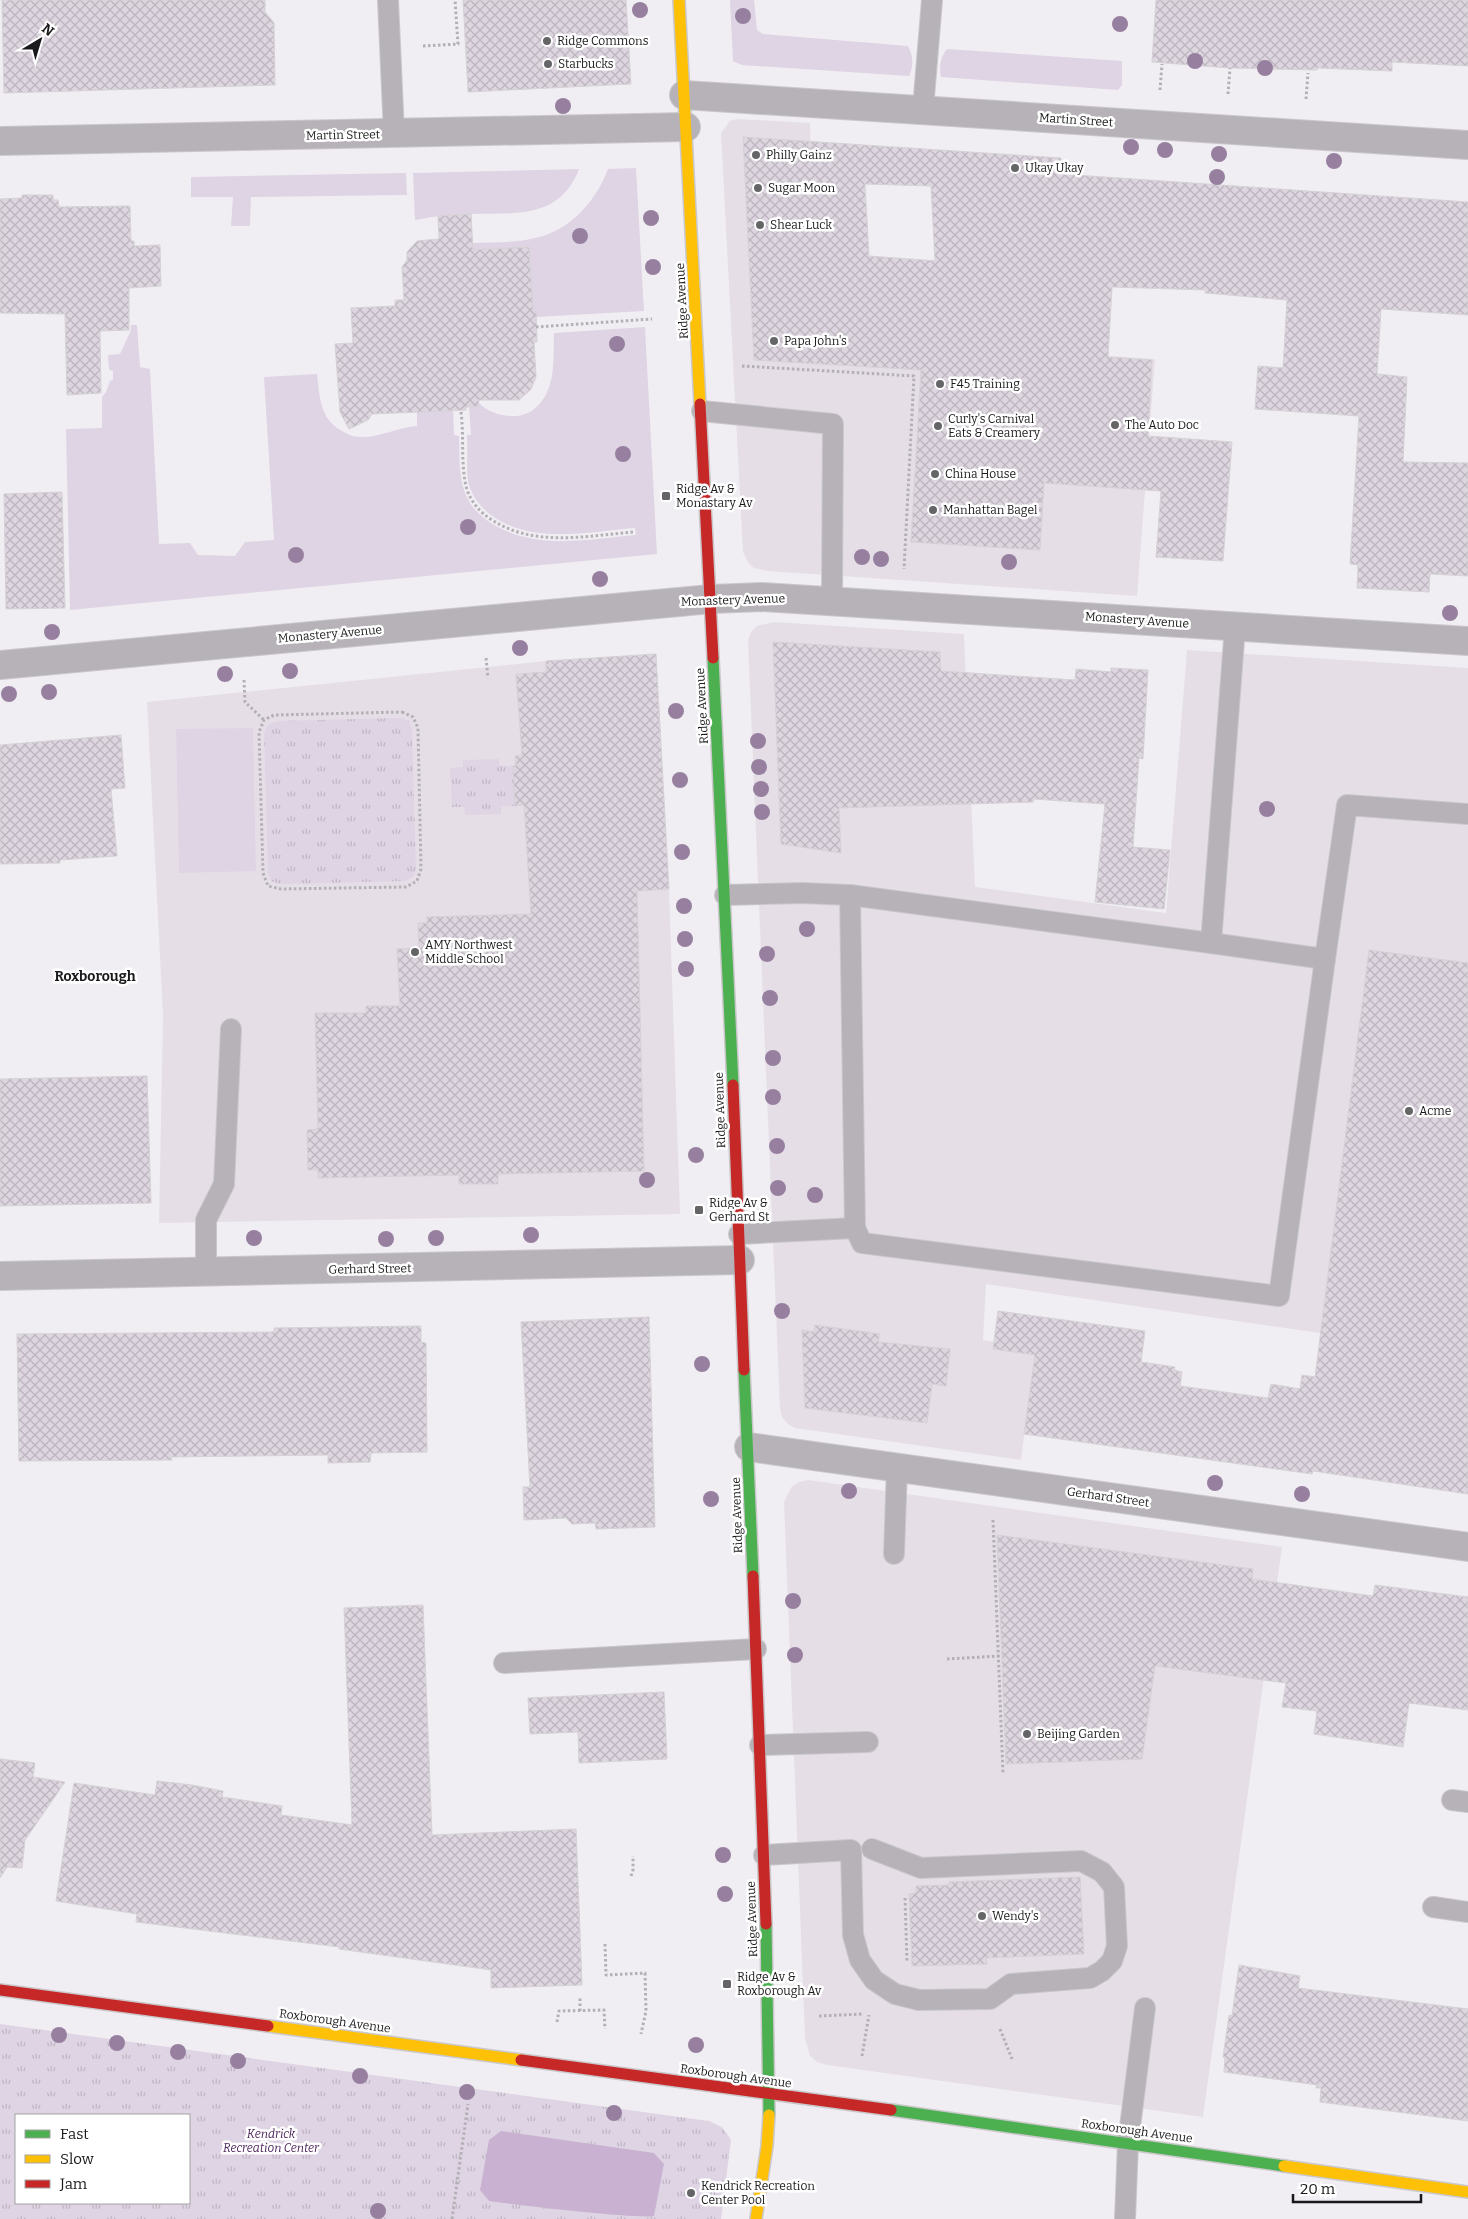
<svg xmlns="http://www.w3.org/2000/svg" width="1468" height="2219" font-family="Bitter,serif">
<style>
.built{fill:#e5dee7}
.grass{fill:#dfd4e4}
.park{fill:url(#park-tufts);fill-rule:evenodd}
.water{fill:#c9b2d1}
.building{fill:url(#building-cross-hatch);stroke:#d5d2d6;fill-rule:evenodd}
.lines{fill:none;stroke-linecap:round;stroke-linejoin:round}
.lane-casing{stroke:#cac8cb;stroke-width:22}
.street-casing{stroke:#cac8cb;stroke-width:30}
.fast-casing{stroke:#cac8cb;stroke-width:14}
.slow-casing{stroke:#cac8cb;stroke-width:14}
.jam-casing{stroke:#cac8cb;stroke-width:14}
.path{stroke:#b3b0b5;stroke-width:3;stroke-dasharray:2.5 2.5;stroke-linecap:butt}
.lane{stroke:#b6b2b8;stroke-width:20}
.street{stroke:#b6b2b8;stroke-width:28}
.fast{stroke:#4caf50;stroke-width:11}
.slow{stroke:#ffc107;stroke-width:11}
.jam{stroke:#c62828;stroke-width:11}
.tree{fill:#97809f}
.poi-dot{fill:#656467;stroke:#fff;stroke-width:2}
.labels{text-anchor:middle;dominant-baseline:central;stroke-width:5;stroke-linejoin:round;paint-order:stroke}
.poi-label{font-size:12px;fill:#1a191b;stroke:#fff;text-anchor:start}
.street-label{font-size:12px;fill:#1a191b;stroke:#fff}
.park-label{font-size:12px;font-style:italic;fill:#4e265b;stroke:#fff}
.neighbourhood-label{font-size:14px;font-weight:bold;fill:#1a191b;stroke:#fff}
</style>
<defs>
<pattern id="park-tufts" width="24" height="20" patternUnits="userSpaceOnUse" patternTransform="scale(1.25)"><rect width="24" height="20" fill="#dfd4e4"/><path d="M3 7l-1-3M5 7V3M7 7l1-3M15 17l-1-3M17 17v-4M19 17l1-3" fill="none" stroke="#bfb5c3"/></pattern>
<pattern id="building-cross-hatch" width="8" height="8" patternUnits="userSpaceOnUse" patternTransform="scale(1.25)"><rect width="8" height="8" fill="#ddd5df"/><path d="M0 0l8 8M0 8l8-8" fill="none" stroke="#bdb6bf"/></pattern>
</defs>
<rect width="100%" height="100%" fill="#f1eef3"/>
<g class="built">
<path d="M737,119L810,123L811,171L799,251L1034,267L1079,354L1155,359L1137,596L767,571L754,568L749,564L743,552L721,133L730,121Z"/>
<path d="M774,622L964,634L975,887L1166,913L1187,650L1468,668V1355L986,1284L983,1340L994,1342V1349L1043,1356L1031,1383L1021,1460L795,1428L788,1424L782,1417L780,1409L748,640L751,632L757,626Z"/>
<path d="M656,654L669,889L680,1214L159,1223L163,1015L147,702L546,661Z"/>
<path d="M808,1480L1282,1547L1203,2117L827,2065L817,2062L810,2056L805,2038L784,1502L792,1486L799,1482Z"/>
</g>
<g class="grass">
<path d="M730,0H754L757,30L763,34L908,46C913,55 914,66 909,76L742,65L733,61Z"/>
<path d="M947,49L1122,61V85L1118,90L941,77C939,66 940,58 947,49Z"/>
<path d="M636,168L644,311L536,317L533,311L473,250L472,243C493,242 515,243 535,238C570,231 596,201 608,169Z"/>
<path d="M579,169C560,219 516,213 472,214C453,214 434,216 415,220L413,173Z"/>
<path d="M406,173L407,195L251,197L250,226H231L233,197H191V177Z"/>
<path d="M131,325H137L140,367L150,369L159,544L190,543L198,555L235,556L245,542L274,540L264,377L317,374C320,397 319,418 342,431C347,434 353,437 360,437C379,438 398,427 417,426V409L453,407L454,435L459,436C460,457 458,480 468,499C473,510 482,517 491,523C535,551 588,539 636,535L635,528C587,532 532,545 491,515C480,507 471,495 468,481C466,467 468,450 467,435H471L469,407L478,406L479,403C488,412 498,415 511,416C518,417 527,414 533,410C557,391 553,361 554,333L645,327L657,554L70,610L66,429L102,428V397L106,392L110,381L113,380V371L109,370L108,355L120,354L131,330Z"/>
<path d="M253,728L256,871L179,873L176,729Z"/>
</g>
<g class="park">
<path d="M401,718L409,721L412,729L416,869L413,877L405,881L281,884L271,881L268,873L264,733L268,725L276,721Z"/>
<path d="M499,759L500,766H513L515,806H501V814L465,815L464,807H452L450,768L463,767V760Z"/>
<path d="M0,2024L709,2121L722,2127L731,2140L721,2219H0ZM16,2115H189V2203H16Z"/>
</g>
<path class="water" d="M501,2131L654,2153L664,2164L654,2216C636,2219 517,2205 489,2201L480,2190L489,2140Z"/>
<g class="building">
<path d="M2,0H265V12L274,23L275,85L4,93Z"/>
<path d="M463,0H626L631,84L468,92Z"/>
<path d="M1156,0H1468V66L1392,62V71L1317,68V70L1230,68L1152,62Z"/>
<path d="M743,137L1061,158V174L1468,202V315L1381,309L1377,374L1407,377L1403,462L1468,463V576L1430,574L1429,592L1357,588L1358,565L1350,564L1359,416L1255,409L1258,366L1283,368L1287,300L1205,293V290L1112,287L1108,357L1152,360L1148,436L1232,442L1223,561L1156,557L1161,491L1044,483L1040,550L911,542L921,370L754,360ZM865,184L931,186L935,261L869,256Z"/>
<path d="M22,195H53V200H58L59,207L130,206L131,241H134V246L160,245L161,286L129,288V330L100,331L101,393L67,395L65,314L0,313V199L22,198Z"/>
<path d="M471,214L473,250L529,247L533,311H536L537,342H534L536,377L531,389L519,400H479L478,406L466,407V410L372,414L368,420L349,429L340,412L335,344L353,343L351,308L395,306V300H404L402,267L407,260V252L417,241L439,239L438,216Z"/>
<path d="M62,492L65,608L6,609L4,494Z"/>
<path d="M773,642L940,652L941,671L1075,680L1076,669L1111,672V668L1148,670L1143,759L1139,758L1133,847L1170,850L1164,909L1095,902L1105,804L1034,799L1033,802L839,808L841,853L781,844Z"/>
<path d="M656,654L669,889L637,891L644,1171L498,1174V1184H459V1175L318,1178V1170H308L307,1130L318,1129L315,1013H366V1006H400L397,949L419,948L418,923H427V917L531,914L524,805L515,806L513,766L516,765L515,756L522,755L516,674L546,672V661Z"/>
<path d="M121,735L125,788L111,789L117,856L60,860V863L0,864V745Z"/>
<path d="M1369,950L1468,963V1494L1313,1471L1312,1474L1024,1434L1035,1355L993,1349L998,1311L1145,1331L1141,1362L1175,1367L1174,1370L1182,1372L1180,1386L1268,1398L1271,1384L1300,1389L1302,1375L1315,1377Z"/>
<path d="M147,1076L151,1203L0,1206V1079Z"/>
<path d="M649,1317L655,1527L596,1529L595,1523L572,1524L566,1518L524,1520L523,1487H530L521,1322Z"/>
<path d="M815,1325L880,1334L878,1342L950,1349L946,1386L932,1384L927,1423L805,1408L802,1330L814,1332Z"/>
<path d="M421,1326V1342L426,1343L427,1452L371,1453L370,1462L328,1463V1455L171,1457L172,1460L19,1461L17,1334L274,1332V1328Z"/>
<path d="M997,1535L1253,1569L1252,1579L1373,1596L1375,1585L1468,1597V1710L1409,1703L1403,1747L1314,1734L1317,1711L1282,1707L1286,1683L1155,1666L1142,1759L1006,1764Z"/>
<path d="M423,1605L432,1835L576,1829L582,1985L491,1988V1970L339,1949V1947L136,1922L137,1914L56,1901L74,1783L155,1795L157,1781L192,1785L223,1791L222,1797L282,1806L281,1815L352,1825L344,1608Z"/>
<path d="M664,1692L667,1759L579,1763L578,1732L530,1734L528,1698Z"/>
<path d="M0,1759L35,1763L33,1777L65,1782L25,1840L22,1868L7,1867L0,1878Z"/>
<path d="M1080,1877L1084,1954L986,1958L987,1964L912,1966L909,1894L916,1893V1886L949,1885V1882Z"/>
<path d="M1239,1965L1300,1976L1298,1988L1468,2009V2121L1320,2102L1321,2088H1316L1317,2085L1224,2072L1225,2058L1223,2057L1229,2015L1232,2016Z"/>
</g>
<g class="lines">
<g class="lane-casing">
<g id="lane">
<path d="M388,0L394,134"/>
<path d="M923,109L932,0"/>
<path d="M702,411L833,424L832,600"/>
<path d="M725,895L802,893L850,895L1211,943L1235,627"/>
<path d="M850,895L855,1228L862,1243L1279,1296L1325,959L1211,943"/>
<path d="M1325,959L1347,805L1468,814"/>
<path d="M739,1234L855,1228"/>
<path d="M206,1272V1220L224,1184L231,1029"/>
<path d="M894,1554L897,1467"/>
<path d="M504,1663L756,1649"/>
<path d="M760,1745L868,1742"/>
<path d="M1452,1800L1468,1802"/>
<path d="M764,1855L851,1850L853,1935L860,1960L874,1980L895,1994L919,2000L990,1999L1011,1984L1090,1978L1102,1971L1112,1961L1117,1946L1114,1887L1102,1872L1081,1861L921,1868L872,1849"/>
<path d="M1433,1907L1468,1912"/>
<path d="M1125,2219L1128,2143L1145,2008"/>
</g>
</g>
<g class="street-casing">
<g id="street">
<path d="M684,95L1468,145"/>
<path d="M0,141L686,127"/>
<path d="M0,665L711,599L762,597L1468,641"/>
<path d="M0,1276L740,1260"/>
<path d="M749,1447L1468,1547"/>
</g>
</g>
<g class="fast-casing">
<g id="fast">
<path d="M713,658L733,1085"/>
<path d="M744,1370L753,1576"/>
<path d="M766,1924L769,2115"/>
<path d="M891,2110L1284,2166"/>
</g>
</g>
<g class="slow-casing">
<g id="slow">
<path d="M679,0L700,404"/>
<path d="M268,2026L521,2060"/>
<path d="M1284,2166L1468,2192"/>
<path d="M756,2219L767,2146L769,2115"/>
</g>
</g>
<g class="jam-casing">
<g id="jam">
<path d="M700,404L713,658"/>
<path d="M733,1085L744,1370"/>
<path d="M753,1576L766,1924"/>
<path d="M0,1990L268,2026"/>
<path d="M521,2060L891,2110"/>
</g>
</g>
<g class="path">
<path d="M423,46L458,44L455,0"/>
<path d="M1160,90L1162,64"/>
<path d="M1228,94L1230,68"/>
<path d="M1306,99L1308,73"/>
<path d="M536,327L652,319"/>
<path d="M742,366L914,376L904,569"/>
<path d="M461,412C464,435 461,458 465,481C467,496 477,510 489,518C532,548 585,536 634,532"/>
<path d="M486,658L488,678"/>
<path d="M244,680L245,702L264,720"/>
<path d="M402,712L413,717L418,728L421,869L417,881L406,887L281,889L268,886L263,873L259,732L264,720L274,715Z"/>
<path d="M993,1520L1003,1774"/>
<path d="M947,1659L999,1656"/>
<path d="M631,1876L633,1870V1856"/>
<path d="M905,1898L907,1961"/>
<path d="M605,1944L606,1975L645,1973L646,2011L641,2034"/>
<path d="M580,2011V1996"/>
<path d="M819,2016L864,2014"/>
<path d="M557,2022L559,2011L604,2010L605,2029"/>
<path d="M1000,2029L1012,2059"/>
<path d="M862,2056L869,2015"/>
<path d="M452,2219L468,2104"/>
</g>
<use href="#lane" class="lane"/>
<use href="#street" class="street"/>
<use href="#fast" class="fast"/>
<use href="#slow" class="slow"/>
<use href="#jam" class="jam"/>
</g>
<g class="tree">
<circle cx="640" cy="10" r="8"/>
<circle cx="743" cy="16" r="8"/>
<circle cx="1120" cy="24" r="8"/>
<circle cx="1195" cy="61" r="8"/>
<circle cx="1265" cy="68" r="8"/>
<circle cx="563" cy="106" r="8"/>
<circle cx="1131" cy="147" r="8"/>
<circle cx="1165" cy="150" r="8"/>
<circle cx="1219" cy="154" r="8"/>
<circle cx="1334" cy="161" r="8"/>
<circle cx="1217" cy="177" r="8"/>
<circle cx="651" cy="218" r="8"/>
<circle cx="580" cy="236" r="8"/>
<circle cx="653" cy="267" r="8"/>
<circle cx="617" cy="344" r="8"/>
<circle cx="623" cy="454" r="8"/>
<circle cx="468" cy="527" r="8"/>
<circle cx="296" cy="555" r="8"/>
<circle cx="862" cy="557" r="8"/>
<circle cx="881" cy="559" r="8"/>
<circle cx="1009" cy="562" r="8"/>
<circle cx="600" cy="579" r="8"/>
<circle cx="1450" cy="613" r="8"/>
<circle cx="52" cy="632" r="8"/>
<circle cx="520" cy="648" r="8"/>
<circle cx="290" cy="671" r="8"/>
<circle cx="225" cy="674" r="8"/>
<circle cx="49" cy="692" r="8"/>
<circle cx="9" cy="694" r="8"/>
<circle cx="676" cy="711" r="8"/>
<circle cx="758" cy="741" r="8"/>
<circle cx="759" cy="767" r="8"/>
<circle cx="680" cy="780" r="8"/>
<circle cx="761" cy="789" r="8"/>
<circle cx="1267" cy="809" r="8"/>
<circle cx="762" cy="812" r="8"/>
<circle cx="682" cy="852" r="8"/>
<circle cx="684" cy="906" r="8"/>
<circle cx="807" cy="929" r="8"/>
<circle cx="685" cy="939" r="8"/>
<circle cx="767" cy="954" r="8"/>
<circle cx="686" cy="969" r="8"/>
<circle cx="770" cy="998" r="8"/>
<circle cx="773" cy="1058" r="8"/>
<circle cx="773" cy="1097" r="8"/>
<circle cx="777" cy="1146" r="8"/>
<circle cx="696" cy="1155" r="8"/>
<circle cx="647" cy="1180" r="8"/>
<circle cx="778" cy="1188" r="8"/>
<circle cx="815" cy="1195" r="8"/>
<circle cx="531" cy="1235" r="8"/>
<circle cx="254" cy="1238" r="8"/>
<circle cx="436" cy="1238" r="8"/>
<circle cx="386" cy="1239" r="8"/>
<circle cx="782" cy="1311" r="8"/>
<circle cx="702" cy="1364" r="8"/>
<circle cx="1215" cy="1483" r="8"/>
<circle cx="849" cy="1491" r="8"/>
<circle cx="1302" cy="1494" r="8"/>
<circle cx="711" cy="1499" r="8"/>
<circle cx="793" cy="1601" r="8"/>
<circle cx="795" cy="1655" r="8"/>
<circle cx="723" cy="1855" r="8"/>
<circle cx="725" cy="1894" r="8"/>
<circle cx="59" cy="2035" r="8"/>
<circle cx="117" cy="2043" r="8"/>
<circle cx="696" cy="2045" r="8"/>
<circle cx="178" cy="2052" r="8"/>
<circle cx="238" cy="2061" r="8"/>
<circle cx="360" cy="2076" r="8"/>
<circle cx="467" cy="2092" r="8"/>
<circle cx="614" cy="2113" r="8"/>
<circle cx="378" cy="2211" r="8"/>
</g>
<g class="poi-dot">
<circle cx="547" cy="41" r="5"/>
<circle cx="548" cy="64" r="5"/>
<circle cx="756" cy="155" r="5"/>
<circle cx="1015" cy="168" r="5"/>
<circle cx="758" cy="188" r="5"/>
<circle cx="760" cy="225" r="5"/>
<circle cx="774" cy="341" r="5"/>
<circle cx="940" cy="384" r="5"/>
<circle cx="1115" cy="425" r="5"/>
<circle cx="938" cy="426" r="5"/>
<circle cx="935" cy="474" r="5"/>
<rect x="661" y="491" width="10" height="10" rx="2.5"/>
<circle cx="933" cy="510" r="5"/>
<circle cx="415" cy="952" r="5"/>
<circle cx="1409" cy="1111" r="5"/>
<rect x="694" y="1205" width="10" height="10" rx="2.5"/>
<circle cx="1027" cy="1734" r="5"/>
<circle cx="982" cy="1916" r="5"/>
<rect x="722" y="1979" width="10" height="10" rx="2.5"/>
<circle cx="691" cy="2193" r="5"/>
</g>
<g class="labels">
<g class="poi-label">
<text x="557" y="41">Ridge Commons</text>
<text x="558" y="64">Starbucks</text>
<text x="766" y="155">Philly Gainz</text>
<text x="1025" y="168">Ukay Ukay</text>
<text x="768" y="188">Sugar Moon</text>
<text x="770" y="225">Shear Luck</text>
<text x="784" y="341">Papa John's</text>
<text x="950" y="384">F45 Training</text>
<text x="948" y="419">Curly's Carnival<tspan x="948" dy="14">Eats &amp; Creamery</tspan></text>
<text x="1125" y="425">The Auto Doc</text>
<text x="945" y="474">China House</text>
<text x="676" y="489">Ridge Av &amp;<tspan x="676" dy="14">Monastary Av</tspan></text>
<text x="943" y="510">Manhattan Bagel</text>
<text x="425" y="945">AMY Northwest<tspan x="425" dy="14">Middle School</tspan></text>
<text x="1419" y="1111">Acme</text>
<text x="709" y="1203">Ridge Av &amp;<tspan x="709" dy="14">Gerhard St</tspan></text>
<text x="1037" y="1734">Beijing Garden</text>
<text x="992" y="1916">Wendy's</text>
<text x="737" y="1977">Ridge Av &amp;<tspan x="737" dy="14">Roxborough Av</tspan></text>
<text x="701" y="2186">Kendrick Recreation<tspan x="701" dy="14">Center Pool</tspan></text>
</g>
<g class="street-label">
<text transform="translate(1076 120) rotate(4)">Martin Street</text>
<text transform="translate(343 135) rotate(-1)">Martin Street</text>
<text transform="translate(682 301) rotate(-93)">Ridge Avenue</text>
<text transform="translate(733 600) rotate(-2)">Monastery Avenue</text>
<text transform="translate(1137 620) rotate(4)">Monastery Avenue</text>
<text transform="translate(330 634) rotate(-5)">Monastery Avenue</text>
<text transform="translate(702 706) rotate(-93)">Ridge Avenue</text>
<text transform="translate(720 1110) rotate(-92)">Ridge Avenue</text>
<text transform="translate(370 1269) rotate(-1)">Gerhard Street</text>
<text transform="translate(1108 1497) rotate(8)">Gerhard Street</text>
<text transform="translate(737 1515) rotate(-92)">Ridge Avenue</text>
<text transform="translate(752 1919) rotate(-92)">Ridge Avenue</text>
<text transform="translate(335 2021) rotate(8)">Roxborough Avenue</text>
<text transform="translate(736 2076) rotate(8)">Roxborough Avenue</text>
<text transform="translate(1137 2131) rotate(8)">Roxborough Avenue</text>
</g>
<g class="park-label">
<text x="271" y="2134">Kendrick<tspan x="271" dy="14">Recreation Center</tspan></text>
</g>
<g class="neighbourhood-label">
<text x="95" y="976">Roxborough</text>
</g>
</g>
<rect x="15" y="2114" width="175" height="90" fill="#ffffff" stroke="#a3a3a4"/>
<rect x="25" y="2130" width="25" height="8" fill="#4caf50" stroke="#a3a3a4"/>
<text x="60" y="2139" font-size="15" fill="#1a191b">Fast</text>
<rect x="25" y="2155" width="25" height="8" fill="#ffc107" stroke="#a3a3a4"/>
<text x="60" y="2164" font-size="15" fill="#1a191b">Slow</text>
<rect x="25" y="2180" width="25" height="8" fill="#c62828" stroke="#a3a3a4"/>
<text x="60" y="2189" font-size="15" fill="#1a191b">Jam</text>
<g transform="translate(40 40) rotate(38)" stroke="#ffffff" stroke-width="4" paint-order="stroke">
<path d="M0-4L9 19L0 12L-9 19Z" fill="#1a191b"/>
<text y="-8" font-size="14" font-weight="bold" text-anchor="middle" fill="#1a191b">N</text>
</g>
<path d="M1293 2194v8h128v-8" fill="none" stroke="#1a191b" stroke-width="2.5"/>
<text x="1300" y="2194" font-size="15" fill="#1a191b" stroke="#ffffff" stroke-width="4" paint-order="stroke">20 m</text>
</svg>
